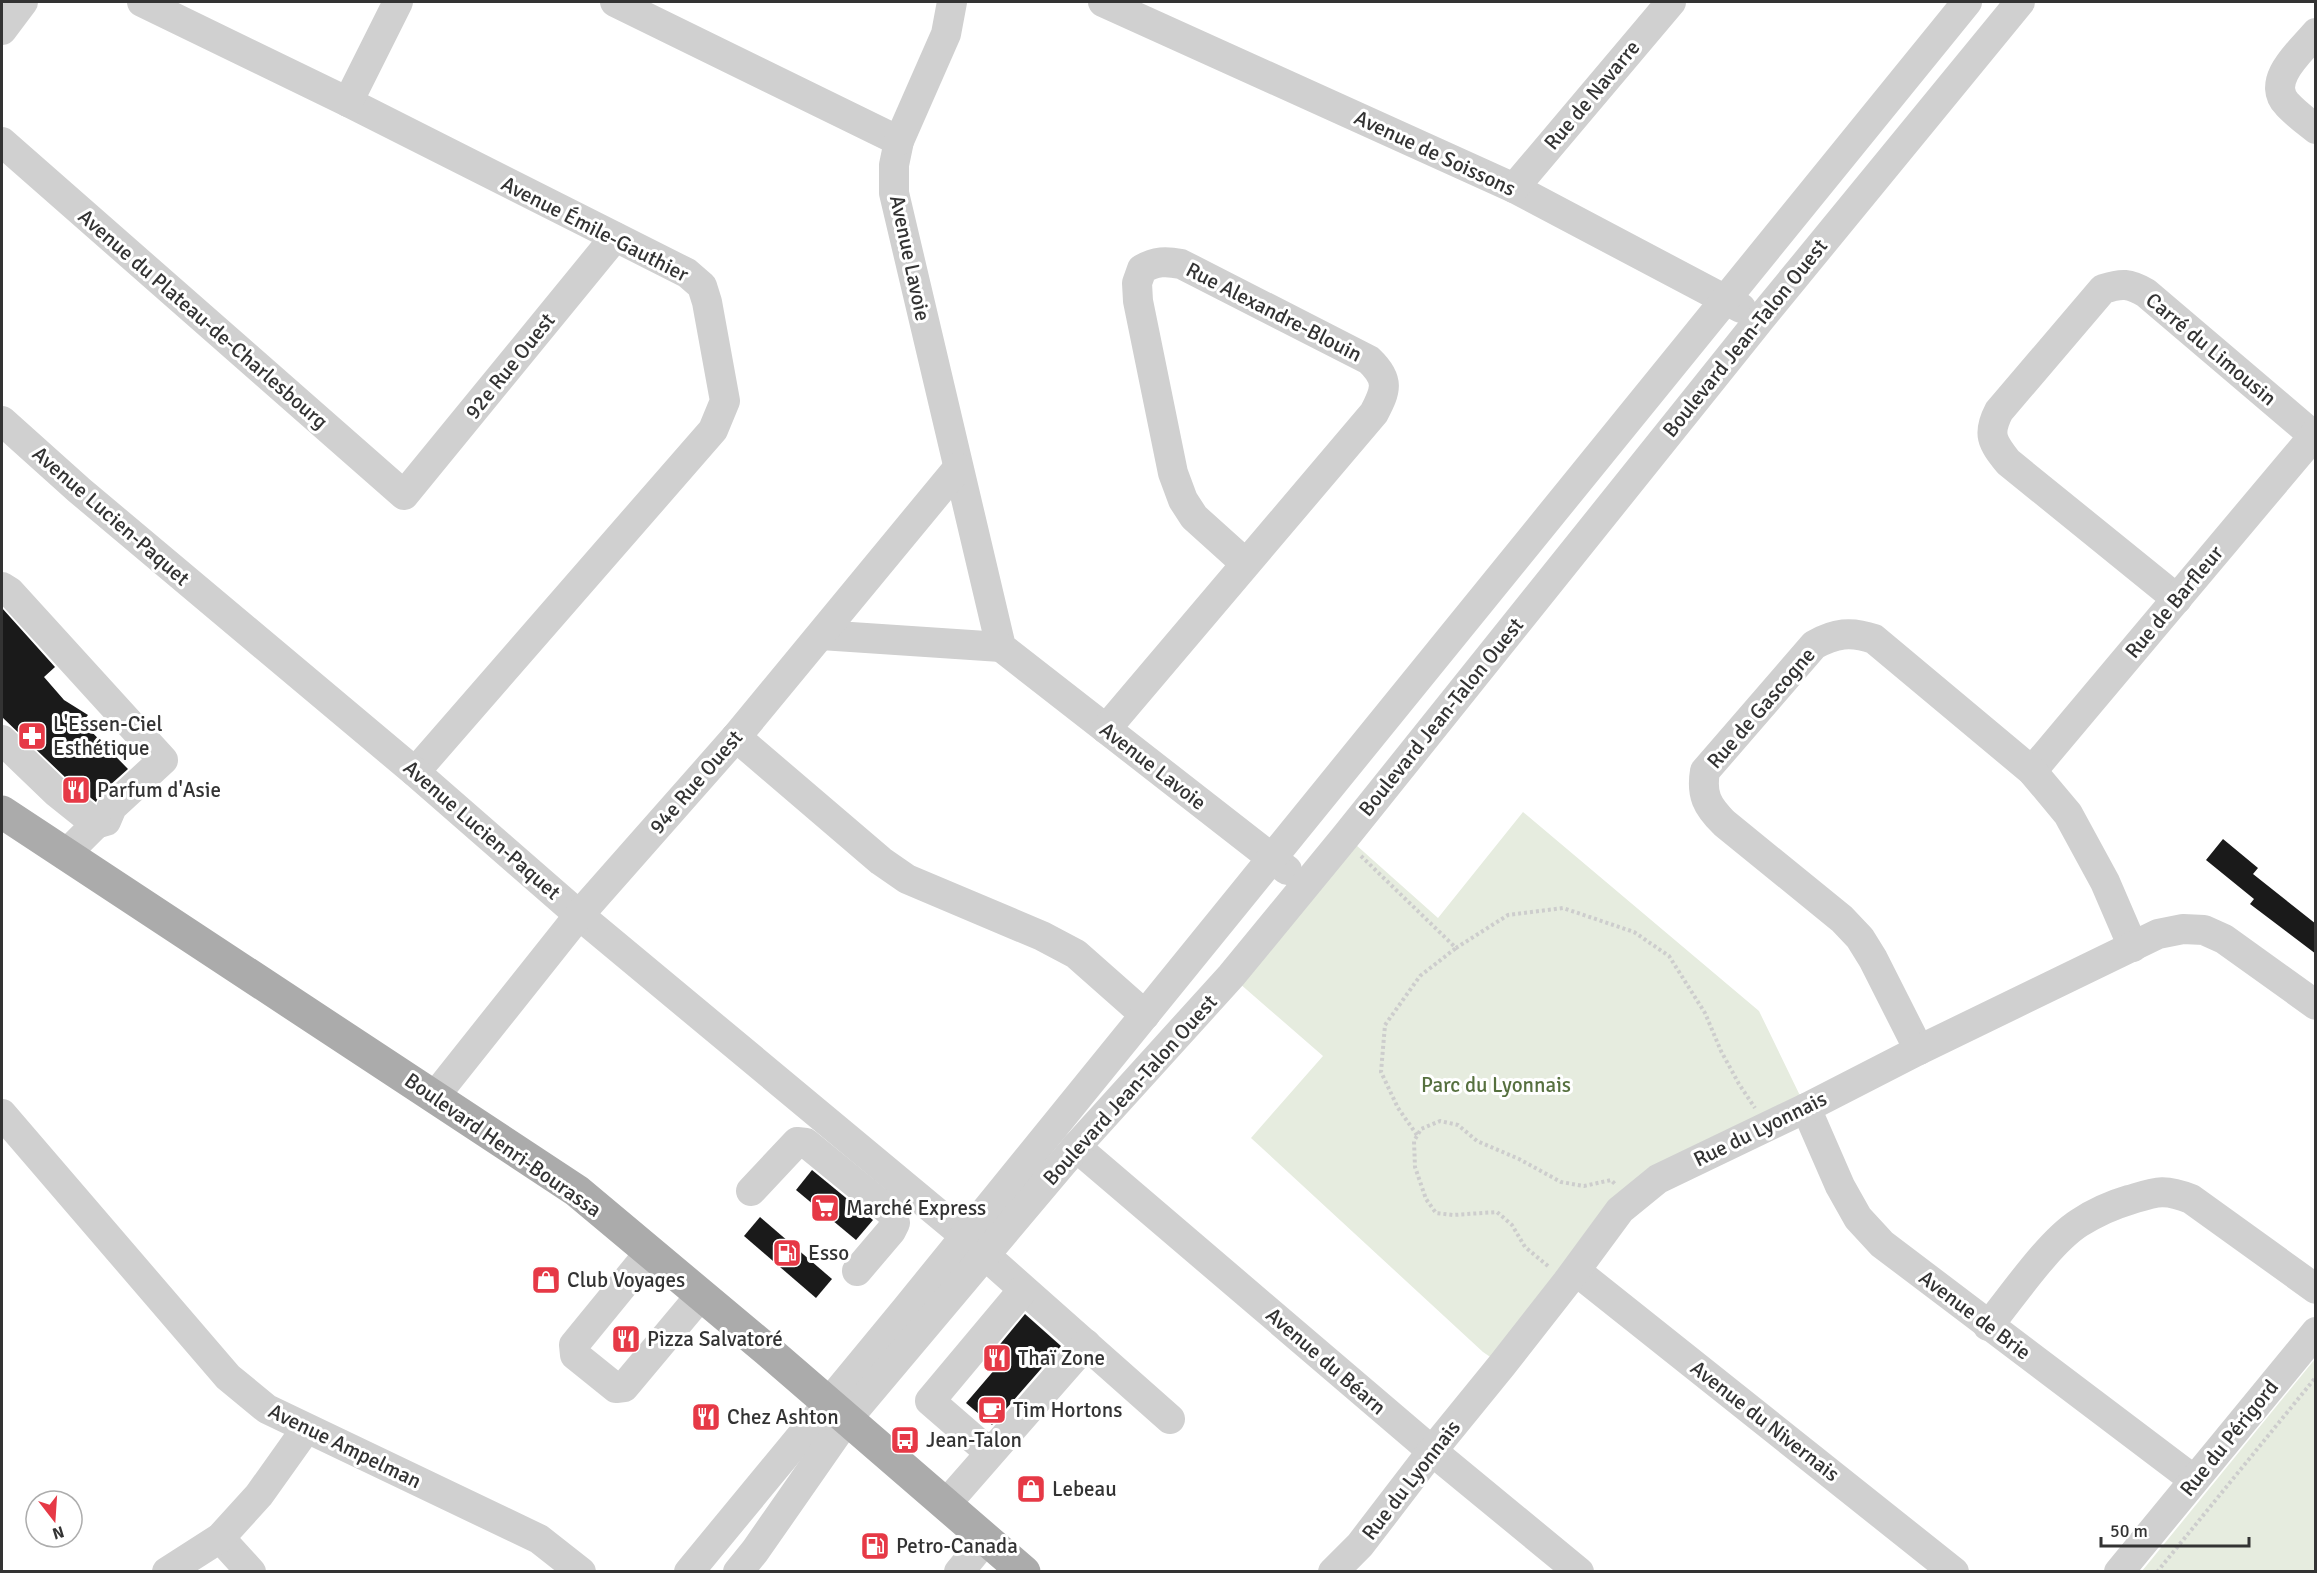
<svg xmlns="http://www.w3.org/2000/svg" width="2317" height="1573" font-family="Signika,sans-serif">
<style>
.green{fill:#e6ecdf}
.building{fill:#1a1a1a}
.lines{fill:none;stroke-linecap:round;stroke-linejoin:round}
.path{stroke:#cdcdcd;stroke-width:4;stroke-dasharray:3 3;stroke-linecap:butt}
.minor{stroke:#d0d0d0;stroke-width:30}
.major{stroke:#ababab;stroke-width:33}
.labels{text-anchor:middle;dominant-baseline:central;stroke-width:6;stroke-linejoin:round;paint-order:stroke}
.street-label{font-size:21px;fill:#333;stroke:#fff}
.poi-label{font-size:21px;fill:#333;stroke:#fff;text-anchor:start}
.park-label{font-size:21px;fill:#56703f;stroke:#fff}
</style>
<rect width="100%" height="100%" fill="#fff"/>
<g class="green">
<path d="M1523,812L1759,1011L1806,1108L1658,1179L1502,1365L1483,1352L1251,1138L1323,1056L1231,976L1346,836L1438,918Z"/>
<path d="M2315,1359V1571H2142Z"/>
</g>
<g class="building">
<path d="M2,608L55,667L44,677L64,700L88,715L82,722L128,769L100,794L96,802L67,779L2,717Z"/>
<path d="M2223,839L2258,868L2253,874L2316,924V954L2250,904L2254,899L2206,860Z"/>
<path d="M812,1170L873,1220L856,1240L796,1190Z"/>
<path d="M760,1217L832,1279L816,1298L744,1236Z"/>
<path d="M1025,1314L1061,1346L992,1425L966,1403L996,1368L987,1360Z"/>
</g>
<g class="lines">
<g class="path">
<path d="M1361,856L1456,948L1508,915L1563,908L1634,932L1669,956L1705,1013L1721,1051L1739,1084L1755,1108"/>
<path d="M1417,1135L1398,1108L1381,1072L1385,1025L1420,976L1456,948"/>
<path d="M1548,1266L1525,1247L1512,1225L1497,1212L1453,1215L1436,1213L1426,1199L1415,1167L1414,1141L1421,1129L1440,1121L1458,1125L1477,1141L1519,1159L1561,1182L1584,1186L1611,1180L1616,1185"/>
<path d="M2157,1572L2316,1377"/>
</g>
<g class="minor">
<path d="M142,2L348,102L687,273L702,286L707,302L725,401L713,430L415,772"/>
<path d="M615,2L899,141L894,165V193L1001,647L1287,870"/>
<path d="M1103,2L1514,188L1741,308"/>
<path d="M2,30L23,2"/>
<path d="M2316,33C2301,51 2265,81 2287,104C2295,113 2306,121 2316,129"/>
<path d="M348,102L398,2"/>
<path d="M899,141L946,34L952,2"/>
<path d="M2,142L404,495L615,237"/>
<path d="M1514,188L1671,2"/>
<path d="M2,421L79,490L415,772L579,915L965,1236"/>
<path d="M2,587L10,592L163,760L112,807L106,821L96,824"/>
<path d="M2177,599L2008,462C1992,442 1987,434 1999,411L2103,289C2122,283 2129,283 2146,293L2313,435"/>
<path d="M821,635L1001,647"/>
<path d="M1106,729L1374,413C1386,390 1390,380 1369,360L1181,264C1166,261 1156,261 1142,269L1137,283L1138,301L1173,473L1183,500L1194,517L1245,563"/>
<path d="M736,737L881,861L907,879L1042,936L1076,954L1145,1015"/>
<path d="M2,740L56,792L96,824L65,855"/>
<path d="M2032,771L2316,433"/>
<path d="M1919,1050L1873,959L1860,938L1842,919L1724,823C1707,806 1701,795 1705,771L1814,645C1835,633 1851,631 1874,639L2032,771L2068,814L2105,882L2133,947"/>
<path d="M435,1096L579,915L736,737L958,468"/>
<path d="M1806,1108L1840,1186L1858,1218L1882,1244L2194,1480"/>
<path d="M2,1114L228,1377L267,1409L539,1539L581,1572"/>
<path d="M1076,1147L1432,1451L1579,1572"/>
<path d="M751,1191L797,1142L806,1143L893,1214L895,1223L891,1231L857,1271"/>
<path d="M650,1252L574,1345L575,1355L616,1388L624,1387L701,1295"/>
<path d="M986,1256L1170,1419"/>
<path d="M1576,1271L1954,1572"/>
<path d="M1988,1326C2012,1297 2048,1243 2079,1223C2093,1214 2112,1205 2129,1200C2156,1192 2163,1188 2191,1199L2316,1289"/>
<path d="M990,1453L930,1401L1023,1290"/>
<path d="M946,1504L1086,1344"/>
<path d="M220,1538L251,1572"/>
<path d="M167,1572L220,1538L259,1495L306,1429"/>
<path d="M689,1572L906,1309L1967,2"/>
<path d="M738,1572L755,1551L847,1419L1076,1147L1231,976L1346,836L1761,318L2020,2"/>
<path d="M959,1572L986,1539"/>
<path d="M1333,1572L1360,1545L1432,1451L1502,1365L1567,1282L1620,1210L1658,1179L1806,1108L1919,1050L2158,934L2183,929L2204,930L2224,939L2316,1005"/>
<path d="M2119,1572L2316,1332"/>
</g>
<path class="major" d="M2,812L577,1191L767,1350L1024,1572"/>
</g>
<defs>
<g id="pharmacy-square" transform="scale(1.5)"><rect x="-9" y="-9" width="18" height="18" rx="4" fill="#e63946" stroke="#fff"/><path d="M-2-6h4v4h4v4h-4v4h-4v-4h-4v-4h4Z" fill="#fff"/></g>
<g id="restaurant-square" transform="scale(1.5)"><rect x="-9" y="-9" width="18" height="18" rx="4" fill="#e63946" stroke="#fff"/><path d="M-5-6h1v4h1v-4h1v4h1v-4h1v5L-1.5 .5V6h-2V.5L-5-1ZM5-6V6H3V1.5H1.5Q1.5-4 5-6Z" fill="#fff"/></g>
<g id="supermarket-square" transform="scale(1.5)"><rect x="-9" y="-9" width="18" height="18" rx="4" fill="#e63946" stroke="#fff"/><path d="M-6-5.5h2.5l.6 2H6L4.5 2H-2.5L-4.4-4H-6ZM-1.5 3.2a1.3 1.3 0 1 0 .1 0ZM3 3.2a1.3 1.3 0 1 0 .1 0Z" fill="#fff"/></g>
<g id="fuel-square" transform="scale(1.5)"><rect x="-9" y="-9" width="18" height="18" rx="4" fill="#e63946" stroke="#fff"/><path d="M-5.5-6h7V0h2V4h1.3V-2.5L3-4.5l.8-.8L6-3V5H2.5V1h-1V6h-7ZM-4.2-4.7v3.2H.2V-4.7Z" fill="#fff"/></g>
<g id="shop-square" transform="scale(1.5)"><rect x="-9" y="-9" width="18" height="18" rx="4" fill="#e63946" stroke="#fff"/><path d="M-5-2.5h2.3a2.7 3.5 0 0 1 5.4 0H5L5.5 6h-11ZM-1.5-2.5h3a1.5 2.3 0 0 0-3 0Z" fill="#fff"/></g>
<g id="cafe-square" transform="scale(1.5)"><rect x="-9" y="-9" width="18" height="18" rx="4" fill="#e63946" stroke="#fff"/><path d="M-5.5-4.5H6V0H3Q3 3.5 0 3.5H-2.5Q-5.5 3.5-5.5 0ZM3-3.2v2h1.7v-2ZM-6 4.5H4V6H-6Z" fill="#fff"/></g>
<g id="bus-square" transform="scale(1.5)"><rect x="-9" y="-9" width="18" height="18" rx="4" fill="#e63946" stroke="#fff"/><path d="M-5-6H5V4H4V6H2V4H-2V6H-4V4H-5ZM-3.5-4V0h7V-4ZM-3.5 1.2v1.5H-2V1.2ZM2 1.2v1.5H3.5V1.2Z" fill="#fff"/></g>
</defs>
<g fill-rule="evenodd">
<use href="#pharmacy-square" x="32" y="736"/>
<use href="#restaurant-square" x="76" y="790"/>
<use href="#supermarket-square" x="825" y="1208"/>
<use href="#fuel-square" x="787" y="1253"/>
<use href="#shop-square" x="546" y="1280"/>
<use href="#restaurant-square" x="626" y="1339"/>
<use href="#restaurant-square" x="997" y="1358"/>
<use href="#cafe-square" x="992" y="1410"/>
<use href="#restaurant-square" x="706" y="1417"/>
<use href="#bus-square" x="905" y="1440"/>
<use href="#shop-square" x="1031" y="1489"/>
<use href="#fuel-square" x="875" y="1546"/>
</g>
<g class="labels">
<g class="street-label">
<text transform="translate(1592 95) rotate(-50)">Rue de Navarre</text>
<text transform="translate(1435 153) rotate(25)">Avenue de Soissons</text>
<text transform="translate(595 229) rotate(27)">Avenue Émile-Gauthier</text>
<text transform="translate(910 258) rotate(78)">Avenue Lavoie</text>
<text transform="translate(1274 312) rotate(27)">Rue Alexandre-Blouin</text>
<text transform="translate(203 319) rotate(41)">Avenue du Plateau-de-Charlesbourg</text>
<text transform="translate(1745 338) rotate(-51)">Boulevard Jean-Talon Ouest</text>
<text transform="translate(2211 349) rotate(40)">Carré du Limousin</text>
<text transform="translate(510 366) rotate(-51)">92e Rue Ouest</text>
<text transform="translate(111 516) rotate(41)">Avenue Lucien-Paquet</text>
<text transform="translate(2174 602) rotate(-50)">Rue de Barfleur</text>
<text transform="translate(1761 708) rotate(-49)">Rue de Gascogne</text>
<text transform="translate(1441 717) rotate(-51)">Boulevard Jean-Talon Ouest</text>
<text transform="translate(1153 766) rotate(38)">Avenue Lavoie</text>
<text transform="translate(696 782) rotate(-49)">94e Rue Ouest</text>
<text transform="translate(482 830) rotate(41)">Avenue Lucien-Paquet</text>
<text transform="translate(1130 1090) rotate(-48)">Boulevard Jean-Talon Ouest</text>
<text transform="translate(1760 1129) rotate(-26)">Rue du Lyonnais</text>
<text transform="translate(503 1145) rotate(35)">Boulevard Henri-Bourassa</text>
<text transform="translate(1975 1315) rotate(37)">Avenue de Brie</text>
<text transform="translate(1326 1361) rotate(41)">Avenue du Béarn</text>
<text transform="translate(1765 1421) rotate(38)">Avenue du Nivernais</text>
<text transform="translate(2229 1438) rotate(-51)">Rue du Périgord</text>
<text transform="translate(345 1446) rotate(26)">Avenue Ampelman</text>
<text transform="translate(1411 1480) rotate(-52)">Rue du Lyonnais</text>
</g>
<g class="poi-label">
<text x="53" y="724">L'Essen-Ciel<tspan x="53" dy="24">Esthétique</tspan></text>
<text x="97" y="790">Parfum d'Asie</text>
<text x="846" y="1208">Marché Express</text>
<text x="808" y="1253">Esso</text>
<text x="567" y="1280">Club Voyages</text>
<text x="647" y="1339">Pizza Salvatoré</text>
<text x="1018" y="1358">Thaï Zone</text>
<text x="1013" y="1410">Tim Hortons</text>
<text x="727" y="1417">Chez Ashton</text>
<text x="926" y="1440">Jean-Talon</text>
<text x="1052" y="1489">Lebeau</text>
<text x="896" y="1546">Petro-Canada</text>
</g>
<g class="park-label">
<text x="1496" y="1085">Parc du Lyonnais</text>
</g>
</g>
<rect width="2317" height="1573" fill="none" stroke="#333333" stroke-width="6"/>
<g transform="translate(54 1519) rotate(163)"><circle r="28" fill="#ffffff" stroke="#adadad" stroke-width="1.5"/>
<path d="M0-4.5L10 22L0 15L-10 22Z" fill="#e63946"/>
<text y="-9" font-size="16" font-weight="bold" text-anchor="middle" fill="#333333">N</text>
</g>
<path d="M2101 1537v9h148v-9" fill="none" stroke="#333333" stroke-width="3"/>
<text x="2110" y="1537" font-size="18" fill="#333333" stroke="#ffffff" stroke-width="4.5" paint-order="stroke">50 m</text>
</svg>
